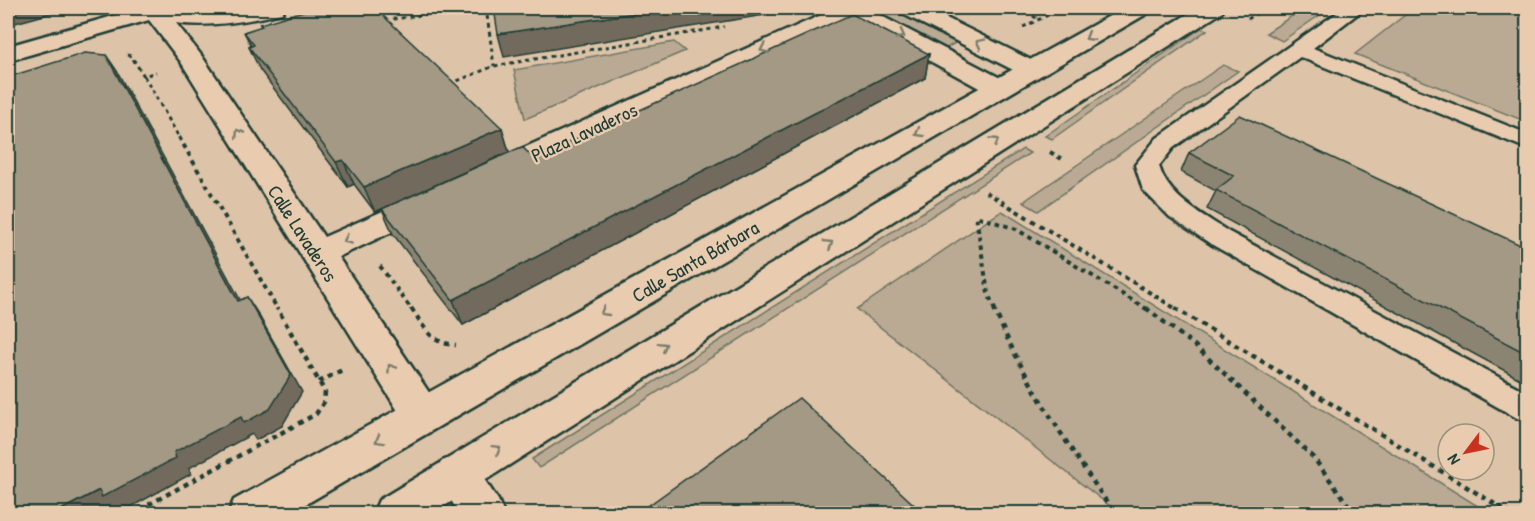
<svg xmlns="http://www.w3.org/2000/svg" width="1535" height="521" font-family="'Patrick Hand',sans-serif">
<style>
.green{fill:#baaa93;stroke:#6c7464;stroke-width:1.5}
.lines{fill:none;stroke-linecap:round;stroke-linejoin:round}
.lane-casing{stroke:#1f3d34;stroke-width:5}
.street-casing{stroke:#1f3d34;stroke-width:5}
.secondary-casing{stroke:#1f3d34;stroke-width:5}
.path-far2{stroke:#1f3d34;stroke-width:3;stroke-dasharray:4 4;stroke-linecap:butt}
.path-far1{stroke:#1f3d34;stroke-width:4;stroke-dasharray:4.5 4.5;stroke-linecap:butt}
.path{stroke:#1f3d34;stroke-width:4.5;stroke-dasharray:5 5;stroke-linecap:butt}
.lane{fill:#e9ccb0;fill-rule:evenodd}
.street{fill:#e9ccb0;fill-rule:evenodd}
.secondary{fill:#e9ccb0;fill-rule:evenodd}
.wall{fill:#8c8472;stroke:#1f3d34;stroke-width:1.5}
.shaded-wall{fill:#726b5c;stroke:#1f3d34;stroke-width:1.5}
.building{fill:#a39984;stroke:#1f3d34;stroke-width:1.5}
.oneway{stroke:#7a7d6c}
.labels{text-anchor:middle;dominant-baseline:central;stroke-width:4.5;stroke-linejoin:round;paint-order:stroke}
.street-label{font-size:20px;fill:#1f3d34;stroke:#e9ccb0}
</style>
<rect width="100%" height="100%" fill="#ddc3a8"/>
<filter id="ink" filterUnits="userSpaceOnUse"><feTurbulence type="fractalNoise" baseFrequency=".0167" numOctaves="2"/><feDisplacementMap in="SourceGraphic" scale="12" xChannelSelector="R" yChannelSelector="G"/><feConvolveMatrix kernelMatrix="1 2 1 2 8 2 1 2 1" color-interpolation-filters="sRGB"/></filter>
<g filter="url(#ink)">
<g class="green">
<path d="M864,8H895L959,41L943,50Z"/>
<path d="M1304,8H1330L1282,41L1266,33Z"/>
<path d="M1414,8H1527V122L1355,54Z"/>
<path d="M1201,28L1207,30L1052,139L1045,136Z"/>
<path d="M674,42L685,51L525,119L514,70Z"/>
<path d="M1223,65L1238,71L1038,211L1023,202Z"/>
<path d="M1023,149L1030,153L539,468L532,459Z"/>
<path d="M1002,211L1489,513H1119L857,309Z"/>
</g>
<g class="lines">
<g class="lane-casing">
<path id="lane" d="M1344,8H1365L1313,48L1528,134V149L1300,57L1173,148L1159,166C1168,198 1202,214 1229,232L1528,393V422L1517,418L1211,244L1170,217L1143,190L1135,165L1157,138Z"/>
</g>
<g class="street-casing">
<g id="street">
<path d="M141,8C162,6 179,11 200,11C228,10 257,8 285,8L282,13C249,21 210,28 176,23L201,55L324,237L417,196L428,193L439,196L443,203L439,210L338,257L436,403L442,415L436,427L422,431L408,427L181,62L149,20L8,61V46Z"/>
<path d="M837,8H866L1008,82L1012,88L1008,94L999,96L990,94L852,18L501,181L491,183L481,181L476,174L481,167Z"/>
<path d="M898,8H926L1041,65L1045,70L1041,75L1032,78L1023,75L901,13Z"/>
<path d="M457,456L472,461L498,500L504,514H459L436,474L442,461Z"/>
</g>
</g>
<g class="secondary-casing">
<g id="secondary">
<path d="M1124,8H1151L1148,13L289,514H228L234,500Z"/>
<path d="M1198,8H1224L1221,13L432,514H373L379,500Z"/>
</g>
</g>
<g class="path-far2">
<path d="M486,8L494,66"/>
<path d="M1019,8L1038,19"/>
<path d="M390,10L395,19L466,8"/>
<path d="M376,12L405,8"/>
<path d="M1248,19L1265,8"/>
<path d="M1023,27L1063,8"/>
<path d="M127,55L131,56L144,76L156,72"/>
<path d="M144,76L180,139"/>
<path d="M450,84L494,66L724,27"/>
</g>
<g class="path-far1">
<path d="M179,137L278,310"/>
<path d="M1050,152L1062,159"/>
<path d="M986,192L1178,310"/>
<path d="M380,266L412,310"/>
<path d="M995,310L988,293L976,216L1016,229L1148,310"/>
</g>
<g class="path">
<path d="M411,308C425,328 430,343 456,345"/>
<path d="M994,308C1024,382 1070,448 1115,514"/>
<path d="M1146,308L1194,345L1313,457L1355,514"/>
<path d="M1175,308L1511,514"/>
<path d="M319,382L342,370"/>
<path d="M131,514L316,414L324,402L325,392L277,308"/>
</g>
<use href="#lane" class="lane"/>
<use href="#street" class="street"/>
<use href="#secondary" class="secondary"/>
</g>
<g class="wall">
<path d="M260,24L502,128L509,152L375,212L354,184L348,187L260,70L249,47L251,46L244,32L261,27Z"/>
<path d="M929,54L925,78L463,325L393,234L382,209L534,158Z"/>
<path d="M1189,153L1527,248V375L1522,380L1207,209L1216,191L1181,172Z"/>
</g>
<g class="shaded-wall">
<path d="M8,8H70L8,25Z"/>
<path d="M667,8H808L504,57L498,34Z"/>
<path d="M929,54L925,78L463,325L453,300Z"/>
<path d="M106,55L117,71L250,318L238,301Z"/>
<path d="M502,128L509,152L375,212L364,187Z"/>
<path d="M343,160L354,184L348,187L336,162Z"/>
<path d="M247,297L258,314L302,392L282,426L256,440L252,434L189,468L191,474L120,513L114,508L103,513H55L174,452Z"/>
</g>
<g class="building">
<path d="M313,8H375L502,128L364,187L343,160L336,162L249,47L254,45L244,32L262,26L260,24Z"/>
<path d="M494,8H667L498,34Z"/>
<path d="M852,14L929,54L453,300L382,209L522,147L534,158Z"/>
<path d="M85,53L106,55L238,301L247,297L291,375L270,409L244,423L241,417L174,452L176,458L102,497L99,490L55,513H8V388L13,386L8,366V77Z"/>
<path d="M1240,115L1527,248V354L1216,190L1234,176L1189,153Z"/>
<path d="M799,398L923,513H638Z"/>
</g>
<defs><path id="oneway-chevron" d="M-2-3.5L2.5 0L-2 3.5" fill="none" stroke-width="1.6" stroke-linecap="round" stroke-linejoin="round" transform="scale(1.5)"/></defs>
<g class="oneway">
<use href="#oneway-chevron" transform="translate(901 35) rotate(28)"/>
<use href="#oneway-chevron" transform="translate(1089 37) rotate(150)"/>
<use href="#oneway-chevron" transform="translate(980 43) rotate(-153)"/>
<use href="#oneway-chevron" transform="translate(764 49) rotate(155)"/>
<use href="#oneway-chevron" transform="translate(239 133) rotate(-123)"/>
<use href="#oneway-chevron" transform="translate(919 133) rotate(151)"/>
<use href="#oneway-chevron" transform="translate(995 141) rotate(-32)"/>
<use href="#oneway-chevron" transform="translate(347 240) rotate(156)"/>
<use href="#oneway-chevron" transform="translate(829 244) rotate(-32)"/>
<use href="#oneway-chevron" transform="translate(604 312) rotate(150)"/>
<use href="#oneway-chevron" transform="translate(663 346) rotate(-32)"/>
<use href="#oneway-chevron" transform="translate(391 368) rotate(-123)"/>
<use href="#oneway-chevron" transform="translate(379 440) rotate(151)"/>
<use href="#oneway-chevron" transform="translate(497 449) rotate(-32)"/>
</g>
</g>
<g class="labels">
<g class="street-label">
<text transform="translate(584 132) rotate(-25)">Plaza Lavaderos</text>
<text transform="translate(303 233) rotate(57)">Calle Lavaderos</text>
<text transform="translate(695 261) rotate(-30)">Calle Santa Bárbara</text>
</g>
</g>
<rect width="1535" height="521" fill="none" stroke="#e9ccb0" stroke-width="30"/>
<rect x="15" y="15" width="1505" height="491" fill="none" stroke="#1f3d34" stroke-width="2" filter="url(#ink)"/>
<g transform="translate(1466 452) rotate(238)"><circle r="28" fill="#e9ccb0" stroke="#98937e" stroke-width="1.5"/>
<path d="M0-4.5L10 22L0 15L-10 22Z" fill="#c8321e"/>
<text y="-9" font-size="16" font-weight="bold" text-anchor="middle" fill="#1f3d34">N</text>
</g>
</svg>
